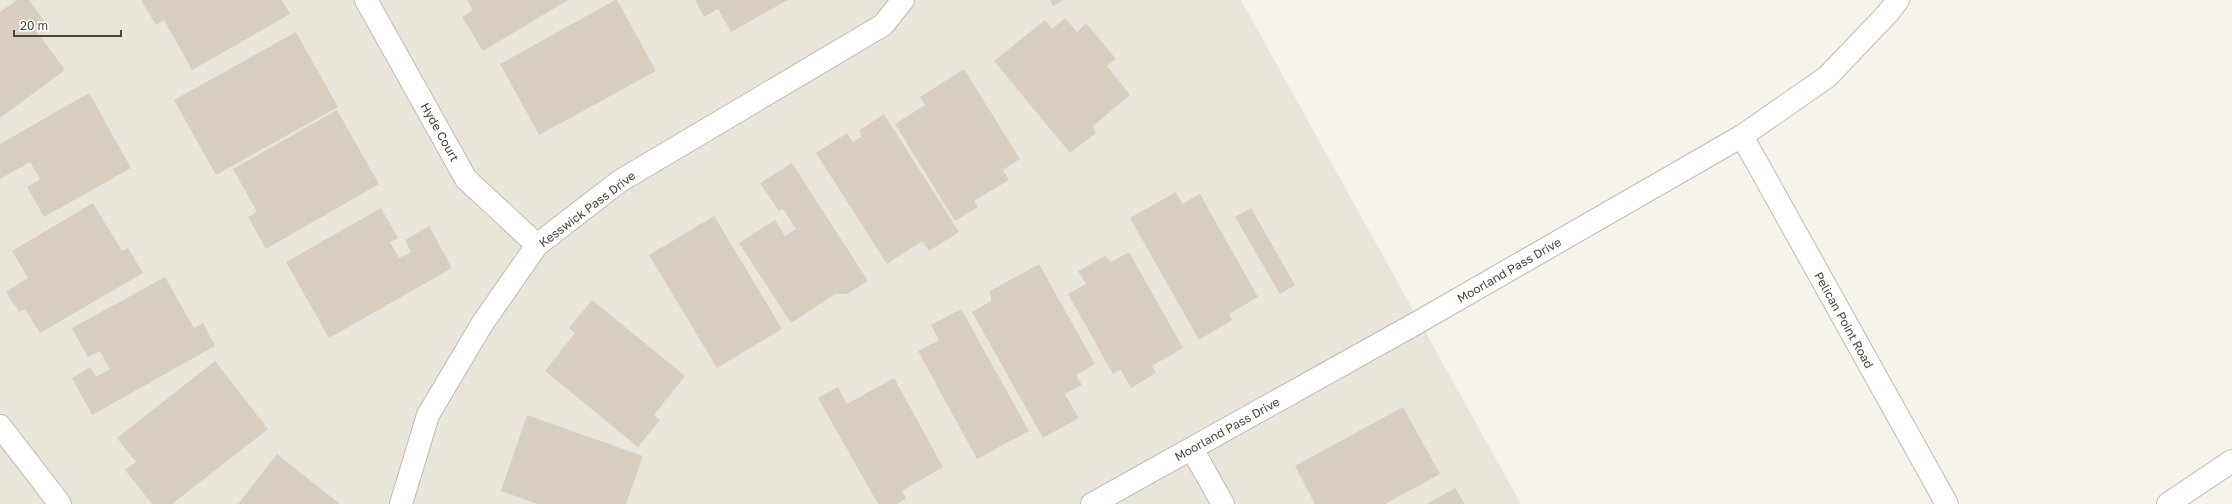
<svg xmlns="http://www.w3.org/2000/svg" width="2232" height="504" font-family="'Golos Text',sans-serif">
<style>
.residential{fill:#eae5da}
.building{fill:#d8cfc1}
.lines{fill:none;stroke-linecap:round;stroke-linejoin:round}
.minor-casing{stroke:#c2bbae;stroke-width:24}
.minor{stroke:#fff;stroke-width:22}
.labels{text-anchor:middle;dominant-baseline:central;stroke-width:3;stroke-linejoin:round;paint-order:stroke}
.street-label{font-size:12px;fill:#4b4439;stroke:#fff}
</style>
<rect width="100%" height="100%" fill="#f6f3ec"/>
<path class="residential" d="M0,0H1241L1521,504H0Z"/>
<g class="building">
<path d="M17,0H29L44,21L34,28L65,70L0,118V12Z"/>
<path d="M141,0H282L290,14L192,70L164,20L156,25Z"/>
<path d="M467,0H568L483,51L462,17L473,10Z"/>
<path d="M615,0H617L656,71L539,135L500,64Z"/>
<path d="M695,0H788L731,32L718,9L704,17Z"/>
<path d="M1050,0H1064L1053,6Z"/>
<path d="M1065,18L1077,32L1086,23L1116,59L1107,66L1130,95L1093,126L1096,133L1070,153L994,61L1045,20L1052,29Z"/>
<path d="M296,32L338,107L216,175L174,100Z"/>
<path d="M964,69L1020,159L1003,170L1009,180L974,201L978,207L955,221L895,124L925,105L920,97Z"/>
<path d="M89,93L131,168L44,217L27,187L40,179L30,162L0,179V144Z"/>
<path d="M337,110L379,184L266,249L248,217L257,212L233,169Z"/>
<path d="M884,114L959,232L929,251L922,241L887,264L816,153L847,133L853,142L861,137L860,130Z"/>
<path d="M792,163L868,281L847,294H835L791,323L739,243L775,220L785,236L796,229L783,209L779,211L760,183Z"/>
<path d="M1176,192L1182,204L1200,194L1258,297L1229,314L1232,320L1199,340L1130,218Z"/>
<path d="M93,203L122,251L128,248L143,273L40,333L25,309L19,312L6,292L28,278L12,251Z"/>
<path d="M381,208L398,238L390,242L399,258L411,252L405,240L429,226L452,268L329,338L286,262Z"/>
<path d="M1251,208L1295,285L1280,294L1235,217Z"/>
<path d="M714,216L782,329L717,368L649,255Z"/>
<path d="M1129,252L1183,348L1152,366L1156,373L1131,388L1121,370L1113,374L1068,294L1086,284L1078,271L1105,256L1111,262Z"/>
<path d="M1039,264L1095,364L1076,375L1082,385L1065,394L1079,418L1043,438L972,312L991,301L990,291Z"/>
<path d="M165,277L194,328L203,323L215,346L92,415L72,378L90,367L96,377L110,369L100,351L88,357L72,328Z"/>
<path d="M592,300L685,376L654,415L660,420L638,447L545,371L575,333L569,328Z"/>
<path d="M961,309L1029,431L977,459L918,351L939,340L931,325Z"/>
<path d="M215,361L268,429L172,504H152L125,470L136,462L117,438Z"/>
<path d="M894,378L943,467L902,491L906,499L897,504H878L818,398L838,387L847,404Z"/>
<path d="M1403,407L1440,474L1385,504H1315L1295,466Z"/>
<path d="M527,415L643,456L626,504H537L501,491Z"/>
<path d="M277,454L340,504H238Z"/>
<path d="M1455,488L1465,504H1427Z"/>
</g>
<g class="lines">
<g class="minor-casing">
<g id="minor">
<path d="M366,0L466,179L537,245"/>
<path d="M1742,136L1947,504"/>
<path d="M0,426L60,504"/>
<path d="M1192,449L1223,504"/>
<path d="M401,504L428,415L482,324L537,245L620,181L883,25L903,0"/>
<path d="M1092,504L1415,324L1742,136L1827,77L1888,13L1898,0"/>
<path d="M2168,504L2232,461"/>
</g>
</g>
<use href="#minor" class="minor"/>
</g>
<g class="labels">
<g class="street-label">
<text transform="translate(440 132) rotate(61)">Hyde Court</text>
<text transform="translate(587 209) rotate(-37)">Kesswick Pass Drive</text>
<text transform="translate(1509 270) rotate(-30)">Moorland Pass Drive</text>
<text transform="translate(1844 320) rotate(61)">Pelican Point Road</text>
<text transform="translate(1227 429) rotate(-29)">Moorland Pass Drive</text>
</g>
</g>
<path d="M14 30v6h107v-6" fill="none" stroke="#4b4439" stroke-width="2"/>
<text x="20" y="30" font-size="12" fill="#4b4439" stroke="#ffffff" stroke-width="3" paint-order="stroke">20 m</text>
</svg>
